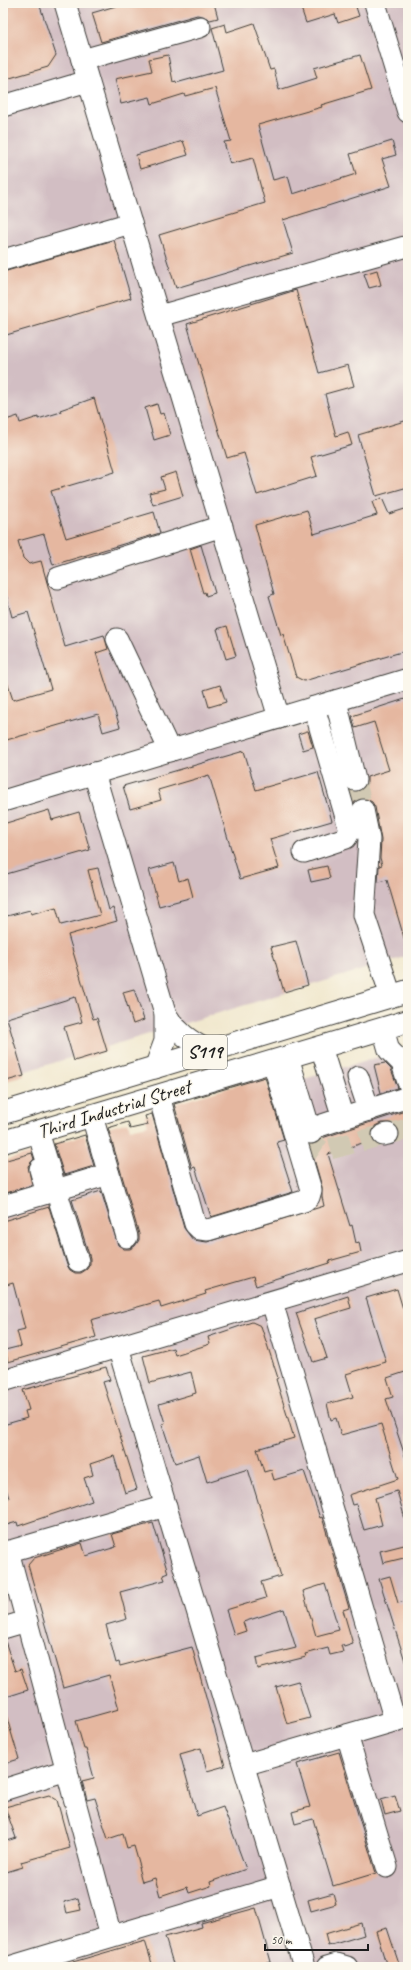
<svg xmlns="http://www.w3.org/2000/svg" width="411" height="1970" font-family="Caveat,sans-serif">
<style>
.industrial{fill:#d2bec3}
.building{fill:#e5b7a0;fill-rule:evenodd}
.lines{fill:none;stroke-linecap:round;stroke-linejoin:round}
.minor-tunnel{stroke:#d1c9b3;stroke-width:21;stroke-dasharray:21 10;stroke-linecap:butt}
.minor-casing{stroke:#3c3b37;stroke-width:23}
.major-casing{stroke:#3c3b37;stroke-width:24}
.minor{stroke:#fff;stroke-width:21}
.major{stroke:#fff;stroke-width:22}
.labels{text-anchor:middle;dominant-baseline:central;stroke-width:3;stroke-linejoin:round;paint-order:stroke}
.shield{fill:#fbf7ec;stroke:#5f5e5a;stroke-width:1}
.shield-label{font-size:19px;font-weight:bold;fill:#1c1c1c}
.street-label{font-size:20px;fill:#1c1c1c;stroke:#fbf7ec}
</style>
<rect width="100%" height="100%" fill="#fbf7ec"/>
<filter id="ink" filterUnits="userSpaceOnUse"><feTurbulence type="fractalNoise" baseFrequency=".025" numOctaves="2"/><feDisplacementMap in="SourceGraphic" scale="8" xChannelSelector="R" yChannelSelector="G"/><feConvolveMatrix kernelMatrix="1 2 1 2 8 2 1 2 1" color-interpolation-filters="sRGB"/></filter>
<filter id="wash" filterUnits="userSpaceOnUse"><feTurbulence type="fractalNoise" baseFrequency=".012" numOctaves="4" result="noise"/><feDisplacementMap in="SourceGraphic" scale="16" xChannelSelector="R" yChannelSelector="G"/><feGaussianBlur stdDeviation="0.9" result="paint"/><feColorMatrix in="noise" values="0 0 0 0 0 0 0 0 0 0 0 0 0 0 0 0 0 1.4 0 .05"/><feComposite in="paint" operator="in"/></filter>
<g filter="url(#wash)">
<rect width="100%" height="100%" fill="#f1e8ce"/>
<g class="industrial">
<path d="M3,3H408V956L3,1078Z"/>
<path d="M408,1048V1967H3V1169Z"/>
</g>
<g id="blocks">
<g class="building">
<path d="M3,3H39L56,55L48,67L3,80Z"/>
<path d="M126,3H214L218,18L210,20L203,16L197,15L101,42L92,13Z"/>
<path d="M318,3H361V6L356,7L359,16L338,23L335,14L306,23L301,8Z"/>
<path d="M254,23L270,70L274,69L279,90L317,78L314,68L360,55L371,90L321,105L322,107L258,125L273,180L288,176L293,194L356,174L350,154L392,141L396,155L382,159L391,186L283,220L293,253L176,288L159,235L265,203L253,158L230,164L224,142L231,141L215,88L185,96L184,94L152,104L150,97L121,104L115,79L152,71L149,59L168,55L173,82L176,81V83L223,70L212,28L225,24L227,32Z"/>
<path d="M183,141L188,155L140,169L136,155Z"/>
<path d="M114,240L131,298L3,336V272Z"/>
<path d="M377,270L381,285L369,288L364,274Z"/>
<path d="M296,290L319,373L348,365L354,386L325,394L336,436L348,432L352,445L311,457L317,476L257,495L244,453L227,458L187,324Z"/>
<path d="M94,398L115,472L51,491L66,538L154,512L160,533L53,565L44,534L18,541L23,558L29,564L41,561L65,647L104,635L108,649L96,653L120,727L103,732L98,714L3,741V677L5,676L13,700L51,689L28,612L12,617L3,583V421L18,416L20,423L38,417V419L61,412L60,410Z"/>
<path d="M157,404L160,414L164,413L170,435L154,440L145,408Z"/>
<path d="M408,420V487L376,496L358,435Z"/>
<path d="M176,472L183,496L153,505L149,493L165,489L161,477Z"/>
<path d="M382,498L389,514L408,508V650L304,681L296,677L283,634L281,635L269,596L274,594L255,525L307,510L314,534L377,515L372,502Z"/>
<path d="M201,545L215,593L206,596L205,592L203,593L190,549Z"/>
<path d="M227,626L236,656L226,659L217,629Z"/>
<path d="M220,685L226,702L209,707L204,690Z"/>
<path d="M408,698V941H405L387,880L378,882L379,866L382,865L380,858L381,840L375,807L372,802L366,799L360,798L354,802L351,791L357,792L363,789L367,783V777L389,770L374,722L355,728L352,716Z"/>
<path d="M307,731H308L313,747L303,750L298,734Z"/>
<path d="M244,751L256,790L318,772L332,821L270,839L279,868L240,879L209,775L158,790L161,800L130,809L123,786Z"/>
<path d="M49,810L52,820L79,812L90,850L3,875V824Z"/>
<path d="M174,863L179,881L188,878L193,897L159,906L149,870Z"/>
<path d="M327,866L330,878L311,882L308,870Z"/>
<path d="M98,868L109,910L113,908L117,921L68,935L93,1019L97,1018L107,1051L74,1061L64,1027L82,1022L75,997L7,1018L24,1076L3,1082V917L30,910L31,914L56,907L61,925L100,915L88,870Z"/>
<path d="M296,941L308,985L284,992L271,947Z"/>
<path d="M134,989L144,1020L133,1024L123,992Z"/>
<path d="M385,1063L391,1069L398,1088L381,1093L374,1065Z"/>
<path d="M265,1077L284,1140L277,1142L293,1192L211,1217L195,1167L192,1168L174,1104Z"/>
<path d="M408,1110V1133L400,1136L397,1126L391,1123H381L375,1126L372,1131V1140L328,1154L350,1226L352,1225L356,1243L359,1242L361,1252L329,1261L330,1263L256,1286L253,1277L205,1291L206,1294L161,1308L159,1301L91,1320L96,1337L8,1362L5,1350L21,1346L17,1331L25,1329L13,1283L3,1286V1221L49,1207L67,1265L70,1270L75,1273H81L87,1269L90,1264V1258L72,1200L101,1191L118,1245L124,1249H130L135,1246L139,1240V1234L108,1128L128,1122L130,1129L148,1125L145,1116L152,1114L184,1228L193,1240L207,1242L324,1206L322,1197V1187L310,1145L315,1144L322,1138Z"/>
<path d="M85,1135L94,1166L64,1175L54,1144Z"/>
<path d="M32,1153L34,1159L28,1166L32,1185L3,1194V1161Z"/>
<path d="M397,1289L403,1309L408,1307V1371L387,1378L393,1397L386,1399L408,1465V1518L405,1519L397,1491L375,1498L382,1525L364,1530L356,1504L352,1505L349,1495L398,1479L381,1424L341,1435L336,1418L331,1420L327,1404L353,1397L346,1374L386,1362L366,1298Z"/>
<path d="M348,1296L351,1308L314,1319L327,1358L313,1362L296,1313Z"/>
<path d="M252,1322L261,1326L278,1378L276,1379L294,1438L257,1449L264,1472L271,1470L274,1480L304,1471L320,1518L322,1517L349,1608L343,1610L353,1644L344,1647L343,1645H341L343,1652L330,1655L328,1648L305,1654L306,1657L258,1669L256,1658L296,1648L284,1609L243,1622L246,1631L234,1635L226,1610L266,1598L261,1582L281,1576L248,1469L207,1482L199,1455L175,1463L162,1424L165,1423L159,1404L196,1393L191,1372L150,1383L143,1356L173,1348L175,1355L210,1344L208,1337ZM325,1584L339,1630L316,1636L303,1591Z"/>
<path d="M106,1367L110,1380L103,1382L137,1489L125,1493L114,1456L90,1464L93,1475L84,1478L92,1501L18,1526L17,1522L3,1526V1500L9,1498L3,1479V1425L27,1418L25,1411L29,1410L23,1390Z"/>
<path d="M153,1523L168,1573L163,1575L165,1580L120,1592L127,1619L106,1625L116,1663L119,1662L120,1666L192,1647L225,1766L207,1771L201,1748L180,1754L197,1816L223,1807L246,1869L210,1882L211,1886L189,1893L187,1887L160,1896L155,1878L142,1882L138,1867H140L134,1846L127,1848L123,1834L108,1839L95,1798L87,1800L82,1781L94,1778L86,1749H84L76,1721L119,1709L109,1675L63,1688L28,1565L34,1558L82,1543L86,1556L116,1547L112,1534Z"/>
<path d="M408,1544V1557L383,1563L380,1551Z"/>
<path d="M390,1576L398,1603L408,1600V1664H406L379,1579Z"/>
<path d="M3,1641H5L15,1671L21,1669L28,1690L3,1698Z"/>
<path d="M298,1681L310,1718L287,1724L276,1687Z"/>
<path d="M3,1715H6L19,1759L3,1764Z"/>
<path d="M339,1752L376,1873L333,1886L313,1819L295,1824L292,1812L310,1807L297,1764Z"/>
<path d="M49,1795L57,1800L70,1848L21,1862L23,1867L3,1873V1842L16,1838L5,1807Z"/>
<path d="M395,1796L400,1811L385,1815L381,1800Z"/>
<path d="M333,1893L336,1904L311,1911L308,1900Z"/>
<path d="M78,1898L81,1910L67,1913L64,1902Z"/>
<path d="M256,1908L271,1962L255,1967H174L165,1937L202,1927L201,1923Z"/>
<path d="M361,1923L364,1935L328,1946L325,1934Z"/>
<path d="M387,1928L400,1967H387L376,1931Z"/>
<path d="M145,1941L153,1967H67L66,1964Z"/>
</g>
</g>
</g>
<g filter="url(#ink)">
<use href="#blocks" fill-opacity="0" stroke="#3c3b37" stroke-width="1"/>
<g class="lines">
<g class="minor-tunnel">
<path d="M355,780L363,810"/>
<path d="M311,1133L316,1147L322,1151L383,1135"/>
<path d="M388,1134L408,1129"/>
</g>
<g class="minor-casing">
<g id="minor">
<path d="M65,3L279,718"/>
<path d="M375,3L408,112"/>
<path d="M82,60L200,27"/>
<path d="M3,106L88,81"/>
<path d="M3,260L131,223"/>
<path d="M159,316L408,246"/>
<path d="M58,578L222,526"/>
<path d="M117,639L170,751"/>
<path d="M336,701L355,780"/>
<path d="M94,773L165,1013V1041L155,1068"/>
<path d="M3,801L408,679"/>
<path d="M363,810L369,839L364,915L391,996"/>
<path d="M304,852L346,838L350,831L314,707"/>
<path d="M165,1013C176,1032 190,1041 209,1051"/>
<path d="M383,1029L389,1050L402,1063L408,1082"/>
<path d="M321,1047L343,1118"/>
<path d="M288,1057L311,1133"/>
<path d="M358,1077L369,1110"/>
<path d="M159,1096L195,1224L200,1229L208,1230L304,1201L309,1197L311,1190L273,1062"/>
<path d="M92,1116L127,1237"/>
<path d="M310,1129L408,1097"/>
<path d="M38,1132L78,1261"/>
<path d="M383,1135L388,1134"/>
<path d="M56,1190L109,1174"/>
<path d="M3,1206L44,1194L46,1190L40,1169"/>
<path d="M272,1302L395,1721"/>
<path d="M118,1347L304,1967"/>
<path d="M3,1381L408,1261"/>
<path d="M8,1551L111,1936"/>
<path d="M3,1553L166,1506"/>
<path d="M3,1628L27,1621"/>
<path d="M347,1735L387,1867"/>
<path d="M244,1765L408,1717"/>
<path d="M3,1790L67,1770"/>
<path d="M9,1967L280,1886"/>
<path d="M327,1967L337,1964L347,1967"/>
</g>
</g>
<g class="major-casing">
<g id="major">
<path d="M3,1113L408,991"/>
<path d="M3,1142L408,1021"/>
</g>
</g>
<use href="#minor" class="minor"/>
<use href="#major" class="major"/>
</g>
</g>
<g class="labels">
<rect class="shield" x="183" y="1035" width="44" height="34" rx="3"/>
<g class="shield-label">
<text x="205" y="1052">S119</text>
</g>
<g class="street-label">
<text transform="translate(114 1109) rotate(-17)">Third Industrial Street</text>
</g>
</g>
<rect width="411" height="1970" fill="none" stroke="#fbf7ec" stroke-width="16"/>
<path d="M265 1944v6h103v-6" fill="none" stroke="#1c1c1c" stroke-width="2"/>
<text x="271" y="1944" font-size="12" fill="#1c1c1c" stroke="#fbf7ec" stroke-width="3" paint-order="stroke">50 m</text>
</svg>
